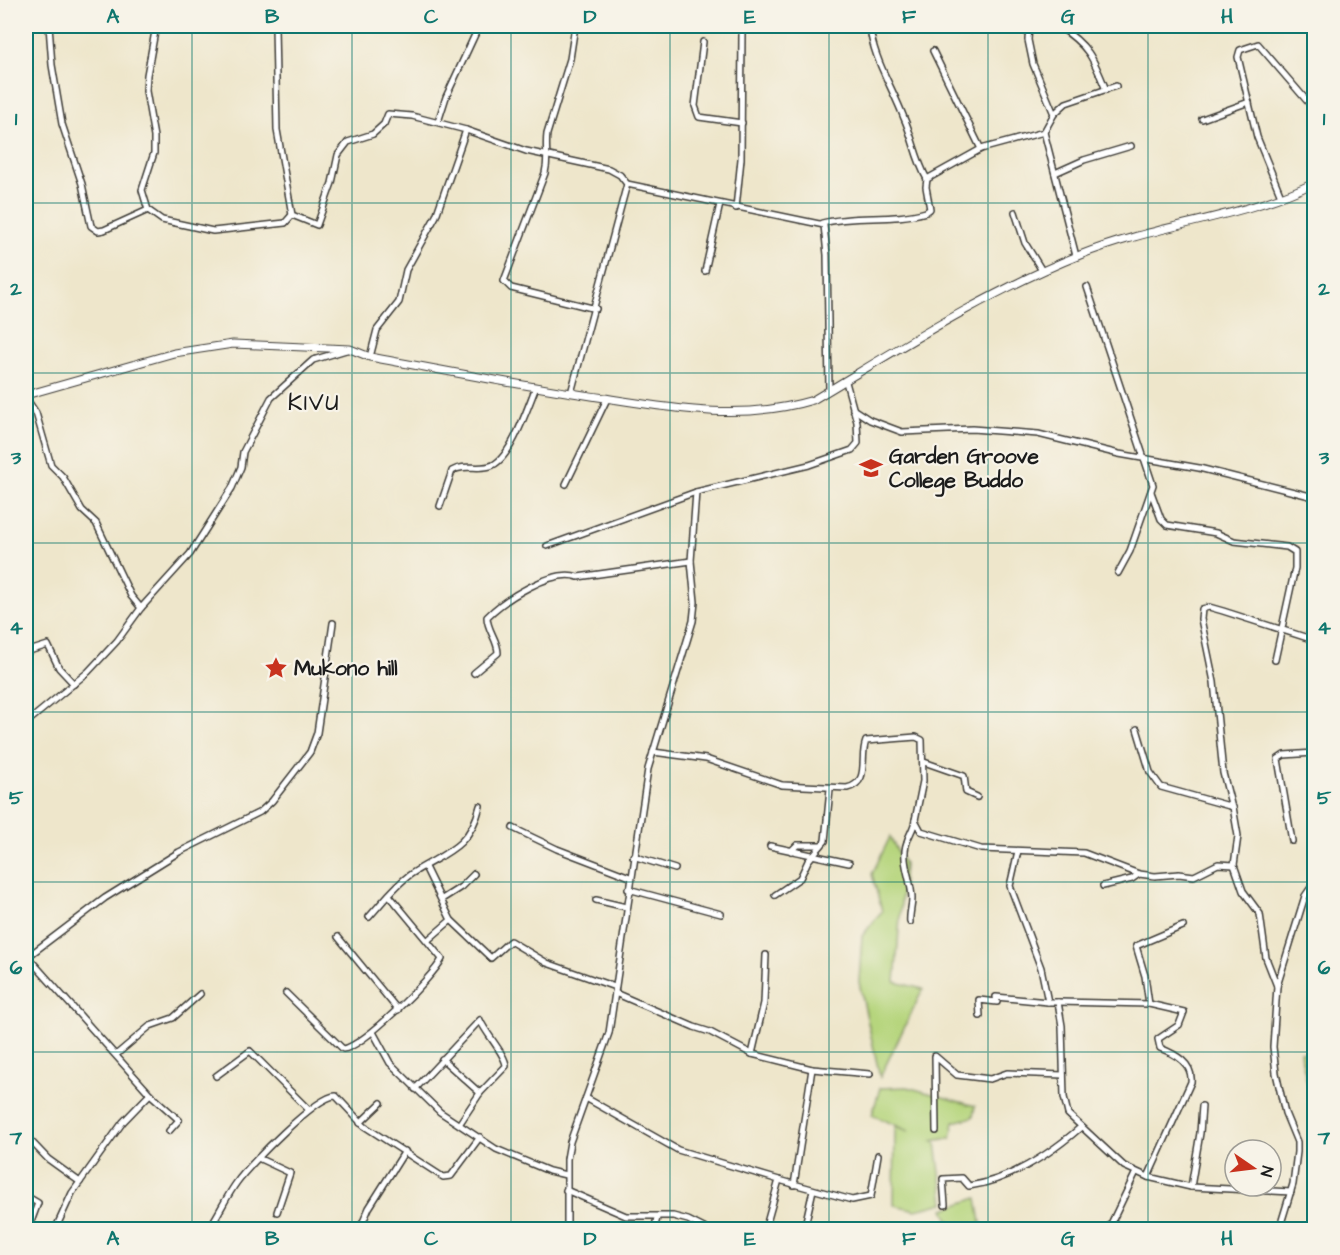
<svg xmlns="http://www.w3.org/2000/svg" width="1340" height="1255" font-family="'Architects Daughter',sans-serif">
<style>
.green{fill:#b6d57d;stroke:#69784c;stroke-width:1.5}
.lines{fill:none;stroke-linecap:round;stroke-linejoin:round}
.minor-casing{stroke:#3c3a36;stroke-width:8}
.tertiary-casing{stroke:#3c3a36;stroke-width:9}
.minor{stroke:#fff;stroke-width:5}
.tertiary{stroke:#fff;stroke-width:7}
.grid{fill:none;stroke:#0f766e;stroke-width:1.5;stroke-opacity:0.55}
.labels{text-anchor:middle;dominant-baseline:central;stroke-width:4.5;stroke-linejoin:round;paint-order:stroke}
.poi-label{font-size:21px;font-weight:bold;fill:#1c1c1c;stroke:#f7f3e8;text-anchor:start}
.quarter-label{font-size:24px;letter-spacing:1.5px;fill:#1c1c1c;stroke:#f7f3e8}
.neatline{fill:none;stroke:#0f766e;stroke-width:2}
.grid-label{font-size:20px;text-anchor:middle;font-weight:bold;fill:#0f766e}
</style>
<rect width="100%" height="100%" fill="#f7f3e8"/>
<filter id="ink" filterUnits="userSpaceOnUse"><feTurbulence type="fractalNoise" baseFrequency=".0167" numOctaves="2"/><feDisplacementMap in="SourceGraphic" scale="12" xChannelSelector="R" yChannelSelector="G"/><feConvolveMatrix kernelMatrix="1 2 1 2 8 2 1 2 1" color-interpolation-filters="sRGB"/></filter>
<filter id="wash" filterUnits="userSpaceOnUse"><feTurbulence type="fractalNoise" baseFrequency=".008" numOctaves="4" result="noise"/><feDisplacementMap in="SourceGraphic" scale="24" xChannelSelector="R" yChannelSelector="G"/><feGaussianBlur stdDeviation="1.35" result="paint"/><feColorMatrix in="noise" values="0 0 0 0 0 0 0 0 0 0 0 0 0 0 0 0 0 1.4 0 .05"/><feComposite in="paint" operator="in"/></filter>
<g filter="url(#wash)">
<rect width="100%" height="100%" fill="#eee6cb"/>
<g class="green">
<path d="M890,837L904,864L895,982L923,989L880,1077L859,982L862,936L882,911L872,874Z"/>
<path d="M1300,1052H1314V1109Z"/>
<path d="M907,1087L975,1106L973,1117L954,1122L951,1138L932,1141L936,1143L944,1203L916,1210L894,1205L895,1126L909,1131L872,1115L880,1088Z"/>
<path d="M977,1198L981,1223L973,1229H953L944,1209Z"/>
</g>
</g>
<g filter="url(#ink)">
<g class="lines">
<g class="minor-casing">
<g id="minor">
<path d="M49,26L52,65L62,124L82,184L91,226L98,231L104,230L148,210"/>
<path d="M156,26L147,75L146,91L154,137V153L142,190L148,210L162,220L213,231L285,223L292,215L317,225L332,183L338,155L348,142L373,134L384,124L388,114L412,116L466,130L436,216L406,270L399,302L377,330L370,357"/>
<path d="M275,26L277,130L292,215"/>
<path d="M575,26L570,59L547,134C545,149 549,157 545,173L504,281L511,288L596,309"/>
<path d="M1029,26L1028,40L1033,64L1054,114L1044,132L1076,256"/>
<path d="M1058,26C1088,45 1093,57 1106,90"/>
<path d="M871,35C877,65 893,89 904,118C913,138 916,160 927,179L981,149L1044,132"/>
<path d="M703,42L695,106L699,117L742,123"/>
<path d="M933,51L981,149"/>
<path d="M1054,114L1066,103L1116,86"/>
<path d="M1202,119L1249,102"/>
<path d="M438,122L446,97L479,26"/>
<path d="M466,130L526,151L609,169L620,175L627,184L571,393"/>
<path d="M1055,173L1084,160L1131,146"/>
<path d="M627,184L824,225L827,255L829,390"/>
<path d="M1281,196L1257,137L1238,57L1240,50L1258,44L1314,109"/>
<path d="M736,208L741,159L742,32"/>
<path d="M1015,212L1025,243L1041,269"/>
<path d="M822,223C857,214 892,222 926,212L930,209L926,187L927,179"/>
<path d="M705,271L720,204"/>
<path d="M1087,287L1153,485L1130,551L1118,573"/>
<path d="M26,398L36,413L51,465L63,477L82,510L96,523L131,596L141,608"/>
<path d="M853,409L870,420L902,432L972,429L1038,434L1119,454L1199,468L1314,497"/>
<path d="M566,484L607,399"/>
<path d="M1151,492L1161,519L1167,525L1216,533L1234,541L1287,547L1295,552V568L1275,660"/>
<path d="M440,506L452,471C465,463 479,471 493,465C512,456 528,406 536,387"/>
<path d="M547,546L696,492"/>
<path d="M26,652L48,645L59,668L74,684"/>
<path d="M474,673L498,653C498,640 487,630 487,617C505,599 553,568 578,577L691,561"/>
<path d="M26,723L88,672L117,641L141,608L190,554L232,488L241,467L243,452L271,398L313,360L346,350"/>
<path d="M1137,729L1150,772L1161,787L1233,807L1238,836L1234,865L1243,891L1260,914L1266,958L1277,986"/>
<path d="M653,752L706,759L782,785L847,788C871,782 859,758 866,741L916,737L922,740L923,781L915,820L921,831L981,849L1084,853L1139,874L1155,876L1179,874L1194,876L1218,864L1234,865"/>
<path d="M924,762L964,776L966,792L977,797"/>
<path d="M1231,804L1223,773L1214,682L1201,619L1202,609L1209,607L1223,611L1314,640"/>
<path d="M513,828L557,849L630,877"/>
<path d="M1292,841L1278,759L1284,755L1314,753"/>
<path d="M770,846L849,863"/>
<path d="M791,851L797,845H821"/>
<path d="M1018,851L1010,886L1041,968L1048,1002H1058L1062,1026L1064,1097L1068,1114L1124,1166L1148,1177L1191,1187L1291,1192"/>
<path d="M633,856L675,869"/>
<path d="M425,867L451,920L491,958L510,941L547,963L615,987"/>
<path d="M1103,886L1132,879L1139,874"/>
<path d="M628,889L721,914"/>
<path d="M775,895L800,878L808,861L825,841L830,789"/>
<path d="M442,899L461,887L474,874"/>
<path d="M596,900L626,907"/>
<path d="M369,917C382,903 395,885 411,874C443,853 470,849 480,806"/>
<path d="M910,922C909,914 912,907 912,899C912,880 900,861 907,842C909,834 914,829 915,820"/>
<path d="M338,937L398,1010"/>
<path d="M428,940L451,920"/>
<path d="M27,956L150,1094L123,1122L72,1193L55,1230"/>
<path d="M26,958L105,898L179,852L260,812L272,801L310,752L317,733L333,623"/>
<path d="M286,993L343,1049C362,1048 433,977 442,959L389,895"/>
<path d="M615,993L694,1027L710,1032L752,1054L812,1069L870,1074"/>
<path d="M1058,1002L1149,1004L1184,1012L1179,1025L1158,1039L1160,1048C1175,1054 1193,1063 1191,1082L1148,1177"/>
<path d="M1149,1004L1145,976L1136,946L1183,926"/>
<path d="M980,1016L979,1000L997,1002L996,997L1048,1002"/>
<path d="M373,1032L390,1063L440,1112L496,1149L549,1171L566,1175"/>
<path d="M117,1054L150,1026L173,1018L200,994"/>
<path d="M752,1054L764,1003L766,955"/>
<path d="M442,1059L480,1093"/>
<path d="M216,1076L250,1051L309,1110"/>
<path d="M415,1089L480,1020C486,1034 506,1055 506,1066L480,1093L460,1123"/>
<path d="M150,1094L179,1120L169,1131"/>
<path d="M586,1098L678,1150L779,1180L765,1230"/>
<path d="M360,1123L381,1103"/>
<path d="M936,1131L935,1056L957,1075L990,1079L1007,1073L1063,1075"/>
<path d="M26,1136L48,1159L80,1182"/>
<path d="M258,1158L290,1173L277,1212"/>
<path d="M779,1180L852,1200L871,1196L878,1155"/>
<path d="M794,1185L812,1069"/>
<path d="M1191,1187L1200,1133L1202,1106"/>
<path d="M566,1190L626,1216H673L688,1220L708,1230"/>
<path d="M26,1196L38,1203L28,1230"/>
<path d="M945,1205L943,1179L962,1178L969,1186C1011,1180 1050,1154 1081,1127"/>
<path d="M360,1229L369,1208L405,1151"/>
<path d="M208,1230C219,1214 226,1197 237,1182C249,1165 317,1095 336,1096L364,1126L443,1177L451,1176L480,1137"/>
<path d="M567,1230V1159L570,1142L609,1033L648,769L693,621L695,602L691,561L696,492L809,465L852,450L858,443L857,422L846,382"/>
<path d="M654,1230L657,1218"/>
<path d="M804,1230L813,1190"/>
<path d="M1108,1230L1136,1172"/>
<path d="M1279,1230L1293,1184L1297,1152V1142L1285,1113L1276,1073L1273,1047L1277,986L1305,896L1314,883V870"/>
</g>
</g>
<g class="tertiary-casing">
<path id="tertiary" d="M26,395L174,353L233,344L350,349L370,357C448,371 526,387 605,398C675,409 744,421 813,400C900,348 987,292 1080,255C1154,225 1243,218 1314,183"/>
</g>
<use href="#minor" class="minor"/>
<use href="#tertiary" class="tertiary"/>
</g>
</g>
<path class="grid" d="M192,26V1230M352,26V1230M511,26V1230M670,26V1230M829,26V1230M988,26V1230M1148,26V1230M26,203H1314M26,373H1314M26,543H1314M26,712H1314M26,882H1314M26,1052H1314"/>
<defs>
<g id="school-bare" transform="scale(1.8)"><path d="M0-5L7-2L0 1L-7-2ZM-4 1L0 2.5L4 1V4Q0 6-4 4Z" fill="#c8321e" stroke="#f7f3e8" stroke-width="2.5" paint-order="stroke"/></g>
<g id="sight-bare" transform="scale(1.8)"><path d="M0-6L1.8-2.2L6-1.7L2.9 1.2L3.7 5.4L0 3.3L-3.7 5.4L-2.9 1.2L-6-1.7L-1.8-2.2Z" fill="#c8321e" stroke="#f7f3e8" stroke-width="2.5" paint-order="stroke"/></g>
</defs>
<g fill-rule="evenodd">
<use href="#school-bare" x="871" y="468"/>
<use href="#sight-bare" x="276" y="668"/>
</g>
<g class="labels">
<g class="poi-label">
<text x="889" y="456">Garden Groove<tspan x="889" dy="24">College Buddo</tspan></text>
<text x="294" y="668">Mukono hill</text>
</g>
<g class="quarter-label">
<text x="314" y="403">KIVU</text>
</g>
</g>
<rect width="1340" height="1255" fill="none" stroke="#f7f3e8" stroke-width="66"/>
<g transform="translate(1253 1168) rotate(104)"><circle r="28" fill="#f7f3e8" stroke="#9f9d96" stroke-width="1.5"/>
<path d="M0-4.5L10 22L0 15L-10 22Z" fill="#c8321e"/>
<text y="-9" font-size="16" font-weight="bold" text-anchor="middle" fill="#1c1c1c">N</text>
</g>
<rect x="33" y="33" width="1274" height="1189" class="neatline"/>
<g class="grid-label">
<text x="113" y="23">A</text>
<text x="272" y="23">B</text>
<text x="431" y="23">C</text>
<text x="590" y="23">D</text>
<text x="750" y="23">E</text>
<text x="909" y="23">F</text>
<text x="1068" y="23">G</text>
<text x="1227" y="23">H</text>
<text x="16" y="125">1</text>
<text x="1324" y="125">1</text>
<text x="16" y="295">2</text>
<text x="1324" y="295">2</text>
<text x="16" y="464">3</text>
<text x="1324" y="464">3</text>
<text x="16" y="634">4</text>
<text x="1324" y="634">4</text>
<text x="16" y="804">5</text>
<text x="1324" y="804">5</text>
<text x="16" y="974">6</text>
<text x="1324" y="974">6</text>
<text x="16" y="1144">7</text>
<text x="1324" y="1144">7</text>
<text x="113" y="1245">A</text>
<text x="272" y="1245">B</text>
<text x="431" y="1245">C</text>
<text x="590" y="1245">D</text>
<text x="750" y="1245">E</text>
<text x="909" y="1245">F</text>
<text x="1068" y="1245">G</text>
<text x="1227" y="1245">H</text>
</g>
</svg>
